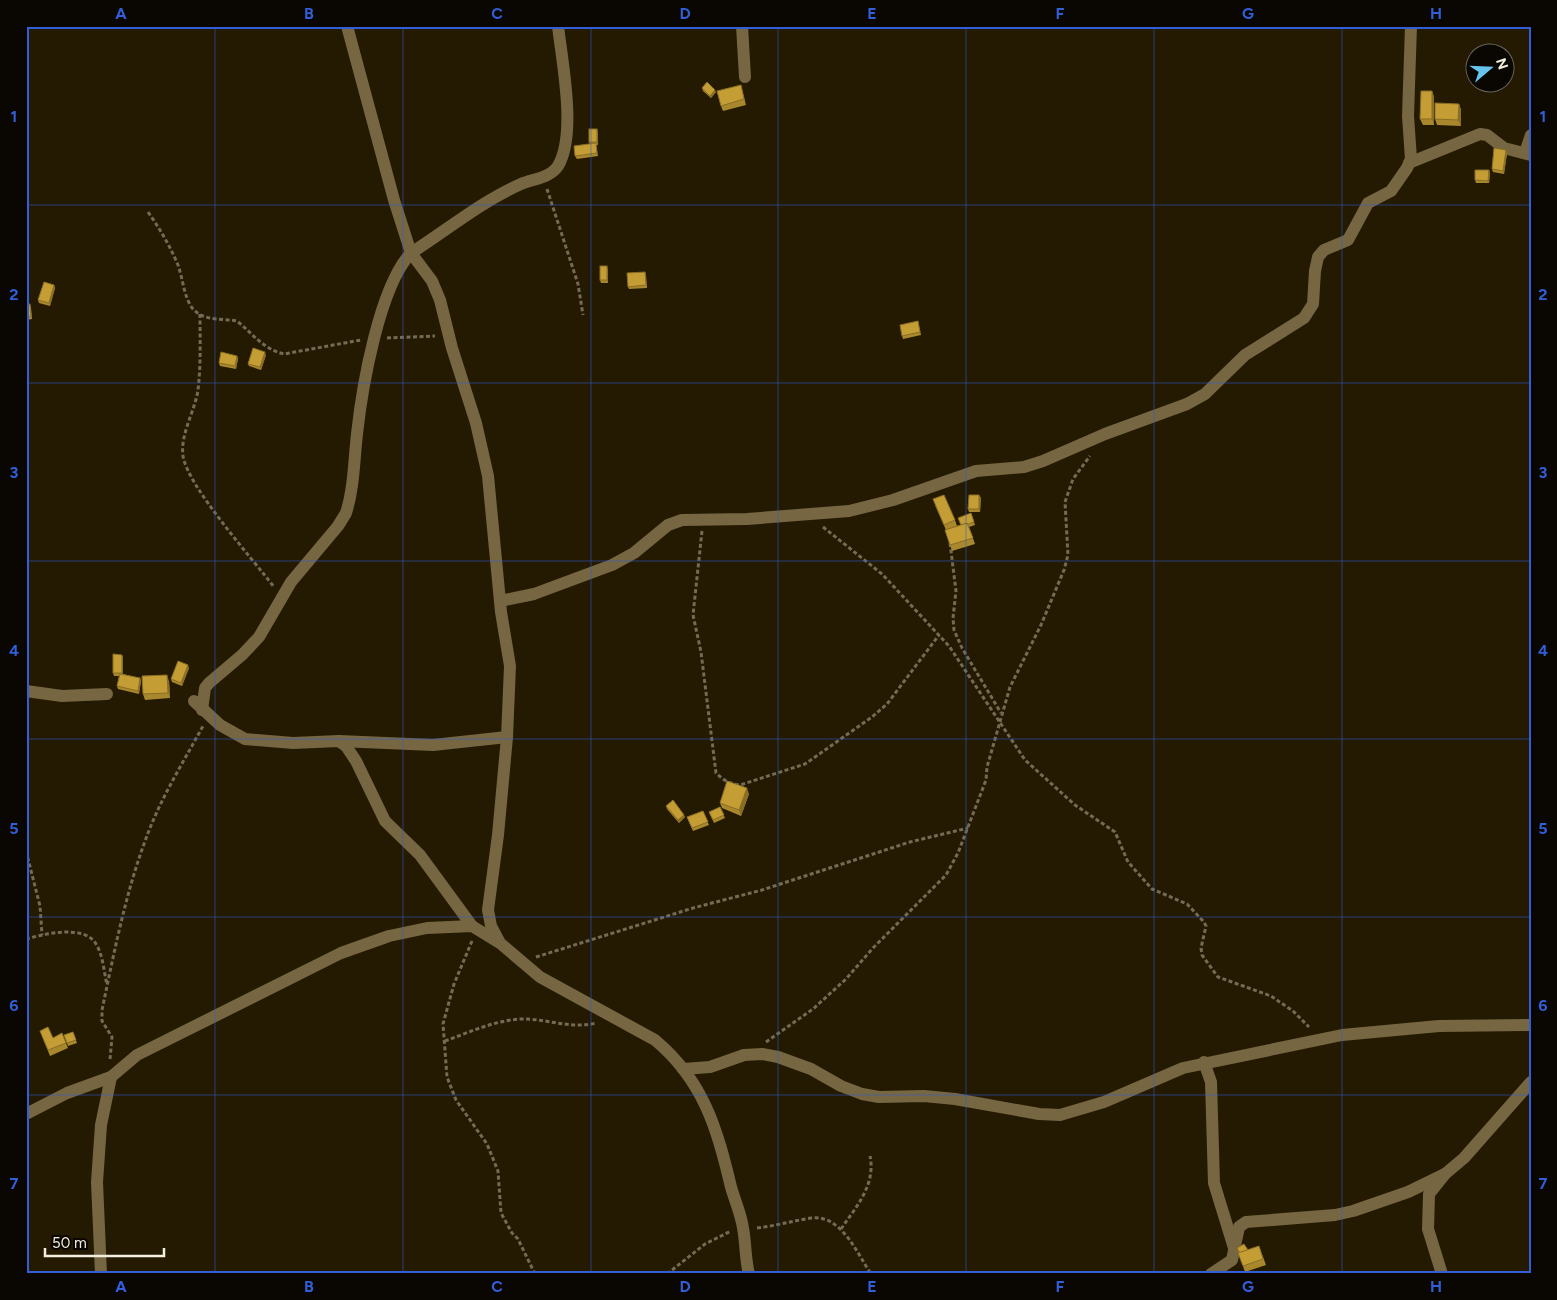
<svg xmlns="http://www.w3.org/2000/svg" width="1557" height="1300" font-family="Figtree,sans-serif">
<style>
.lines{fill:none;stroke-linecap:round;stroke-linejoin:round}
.path{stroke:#746b57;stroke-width:3;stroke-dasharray:4 2.5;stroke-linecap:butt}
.street{stroke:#766641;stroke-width:12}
.wall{fill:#a9872d}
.shaded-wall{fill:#896e24}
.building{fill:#c49d34;stroke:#896e24}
.grid{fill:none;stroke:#325ed9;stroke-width:1;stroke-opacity:0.55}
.neatline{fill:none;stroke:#325ed9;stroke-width:2}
.grid-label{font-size:16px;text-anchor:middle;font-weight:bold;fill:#325ed9}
</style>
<rect width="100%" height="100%" fill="#241a02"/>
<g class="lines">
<g class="path">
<path d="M547,189L578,284L583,315"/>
<path d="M148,212C160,229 170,246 178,265C183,279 184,298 193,309C205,322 222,318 237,321C253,334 263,349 284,354L361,340"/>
<path d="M200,314C200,339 201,365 198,390C195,411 180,434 183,456C188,487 252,558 274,587"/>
<path d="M387,338L435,336"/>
<path d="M823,527L882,574L949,646L1025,760L1075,805L1115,832L1128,862L1152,889L1187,904L1204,922L1206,926L1201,948L1202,955L1218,977L1271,996L1293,1011L1309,1027"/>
<path d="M702,531L693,615L701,652L716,773C723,780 730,784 740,785L805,764L872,717L887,704L939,635"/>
<path d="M950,543L956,591L953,618L954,630L962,648L1001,713"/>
<path d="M26,851L40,906L42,935"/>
<path d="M26,939C44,934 84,924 96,944C103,955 104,972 107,985"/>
<path d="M472,941L454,984L443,1024L447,1077L456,1100L487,1144L498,1171L501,1213L512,1233L518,1239L535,1274"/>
<path d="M536,957L693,908L762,890L910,842L968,828"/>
<path d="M445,1041C470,1032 500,1018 527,1019C550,1020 572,1029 596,1023"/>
<path d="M766,1042L813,1009L846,979L873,948L946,875L958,853L986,780L987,767L1010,687L1041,625L1064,570L1068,555L1065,502L1073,479L1090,456"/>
<path d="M110,1059L112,1037L102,1021V1010C115,948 127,886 150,828C164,793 185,759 203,726"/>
<path d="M757,1228C775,1226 792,1221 811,1218C841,1214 857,1253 871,1274"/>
<path d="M841,1229C856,1207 876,1185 870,1156"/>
<path d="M667,1274L705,1244L731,1231"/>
</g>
<g class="street">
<path d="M347,26L394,200L411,253L432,281L440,300L452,348L476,423L488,476L501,612L510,666L507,737L498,835L488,910L491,926L500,943L540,977L655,1040C704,1081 717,1129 731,1187C735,1201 741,1214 743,1228C746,1244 745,1259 749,1274"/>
<path d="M742,26L745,77"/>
<path d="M1525,153L1531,135"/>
<path d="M1409,163L1480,134L1487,135L1504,148L1531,155"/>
<path d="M500,601L534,594L612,565L634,553L668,525L682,520L747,519L849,511L893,500L976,471L1024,467L1043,461L1105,434L1187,404L1205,394L1245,355L1304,318L1313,304L1315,271L1318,257L1324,250L1348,240L1368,203L1391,191L1407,168L1411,159L1408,116L1411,26"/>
<path d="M26,691L62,696L107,694"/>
<path d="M194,701L220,725L245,739L293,743L339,741L433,745L507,737"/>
<path d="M202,710L205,688L209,683L242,655L259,637L291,582L338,526L346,513C354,488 354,460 357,434C362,388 379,287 411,253C447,230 482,201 521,184C533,179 550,178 558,166C577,134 562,62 558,26"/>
<path d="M339,741L346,746L356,761L385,821L420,855L472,926"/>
<path d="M1204,1062L1211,1082L1214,1183L1234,1248"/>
<path d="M683,1069L710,1067L744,1055L762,1054L778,1057L811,1069L841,1086L862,1094L879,1097L924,1096L955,1099L1039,1114L1060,1115L1104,1102L1183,1068L1342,1035L1439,1026L1531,1025"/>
<path d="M26,1114L67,1093L111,1077L137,1055L341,953L389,936L427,928L472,926L498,942"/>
<path d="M101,1274L97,1182L101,1125L111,1077"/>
<path d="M1211,1274L1232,1260L1239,1227L1246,1222L1335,1215L1353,1211L1408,1192L1445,1174"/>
<path d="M1442,1274L1428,1229L1429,1194L1445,1174L1464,1158L1531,1082"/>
</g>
</g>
<g class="wall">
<path d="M741,85L746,105L723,111L721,106Z"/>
<path d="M702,88L716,92L711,98L703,91Z"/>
<path d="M1432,91L1434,97V125H1423L1420,119Z"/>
<path d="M1459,104L1461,110V126L1437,125L1435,119Z"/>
<path d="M598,132V145H596L598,156L577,159L575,156L590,144L589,142Z"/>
<path d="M1506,150L1507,153L1504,174L1493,172L1492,169Z"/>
<path d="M1490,173L1489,183H1476L1475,180Z"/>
<path d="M608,269V283H601L600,280Z"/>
<path d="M645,272L646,275L647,288L629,289L628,287Z"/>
<path d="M54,285L55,288L50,306L39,303L38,300Z"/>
<path d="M26,304L31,307L32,319L26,320Z"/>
<path d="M918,321L921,335L903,339L902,336Z"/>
<path d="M266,355L261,370L249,366L248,364Z"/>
<path d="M237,356L238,359L236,369L220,366L219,363Z"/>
<path d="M979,495L981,498L980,512H969L968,509Z"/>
<path d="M935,505L955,520L957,526L961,525L971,513L975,525L969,527L975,544L952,551L945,530H946Z"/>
<path d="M123,657V674L140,678L141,681L139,694L118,689L117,686L119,676H114L113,673Z"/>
<path d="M189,668L182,686L172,682L171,679Z"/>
<path d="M169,681L170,698L145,700L143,694Z"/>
<path d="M749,794L741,816L722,808L720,803Z"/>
<path d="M666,806L685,817L679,823L667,809Z"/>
<path d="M720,807L725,818L714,823L709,812Z"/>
<path d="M703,811L709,825L693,831L687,817Z"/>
<path d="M73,1032L77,1043L68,1046L64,1035Z"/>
<path d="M62,1033L68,1048L50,1056L42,1036L53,1038Z"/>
<path d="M1259,1246L1266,1265L1245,1272L1237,1248L1248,1250Z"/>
</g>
<g class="shaded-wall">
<path d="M715,90L716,92L711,98L710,96Z"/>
<path d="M1432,91L1434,97V125L1432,119Z"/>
<path d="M1459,104L1461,110V126L1458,120Z"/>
<path d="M597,129L598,132V145L597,142Z"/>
<path d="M1506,150L1507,153L1504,174L1503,171Z"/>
<path d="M1489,170L1490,173L1489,183L1488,181Z"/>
<path d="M607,266L608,269V283L607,280Z"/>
<path d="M54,285L55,288L50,306L49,303Z"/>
<path d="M265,352L266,355L261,370L260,367Z"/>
<path d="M237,356L238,359L236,369L235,366Z"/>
<path d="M979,495L981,498L980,512L979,509Z"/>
<path d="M122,655L123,657V676L122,673Z"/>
<path d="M188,665L189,668L182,686L181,683Z"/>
<path d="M167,675L169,681L170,698L168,693Z"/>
<path d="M140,678L141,681L139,694L138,691Z"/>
<path d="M747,788L749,794L741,816L739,810Z"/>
<path d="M684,815L685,817L679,823L678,820Z"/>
</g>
<g class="building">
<path d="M707,82L715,90L710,96L702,88Z"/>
<path d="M741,85L744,99L721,106L717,91Z"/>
<path d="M1421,91H1432V119H1420Z"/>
<path d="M1435,103L1459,104L1458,120L1435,119Z"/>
<rect x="589" y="129" width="8" height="13"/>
<path d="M596,143L597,153L575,156L574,146Z"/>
<path d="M1494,148L1506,150L1503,171L1492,169Z"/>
<path d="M1475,170H1489L1488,181L1475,180Z"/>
<rect x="600" y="266" width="7" height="14"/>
<path d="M645,272L646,285L628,287L627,273Z"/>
<path d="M44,282L54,285L49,303L38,300Z"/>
<path d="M26,304H30L31,316L26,317Z"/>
<path d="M918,321L920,332L902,336L900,325Z"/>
<path d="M253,348L265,352L260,367L248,364Z"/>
<path d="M221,352L237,356L235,366L219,363Z"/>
<path d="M944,495L955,520L944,525L933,499Z"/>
<path d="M969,495H979V509H968Z"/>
<path d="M971,513L974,522L968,524L967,523L961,525L958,518Z"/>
<path d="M967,523L973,538L950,545L945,530Z"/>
<path d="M113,654L122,655V673H113Z"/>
<path d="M178,661L188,665L181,683L171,679Z"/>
<path d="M120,674L140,678L138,691L117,686Z"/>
<path d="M167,675L168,693L143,694L142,676Z"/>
<path d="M727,781L747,788L739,810L720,803Z"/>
<path d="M673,800L684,815L678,820L666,806Z"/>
<path d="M720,807L724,815L713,820L709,812Z"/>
<path d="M703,811L708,822L692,828L687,817Z"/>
<path d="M48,1027L53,1038L62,1033L66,1043L48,1050L40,1031Z"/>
<path d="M73,1032L76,1040L67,1043L64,1035Z"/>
<path d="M1244,1244L1248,1250L1240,1253L1237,1248Z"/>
<path d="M1259,1246L1263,1259L1243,1266L1238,1253Z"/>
</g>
<path class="grid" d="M215,26V1274M403,26V1274M591,26V1274M778,26V1274M966,26V1274M1154,26V1274M1342,26V1274M26,205H1531M26,383H1531M26,561H1531M26,739H1531M26,917H1531M26,1095H1531"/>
<rect width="1557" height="1300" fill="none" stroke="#0a0601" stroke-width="55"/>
<g transform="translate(1490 68) rotate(71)"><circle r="24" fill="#0a0601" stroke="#68635a"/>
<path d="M0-4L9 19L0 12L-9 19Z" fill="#65c5ee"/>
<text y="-8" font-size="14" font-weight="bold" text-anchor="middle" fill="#f4eedf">N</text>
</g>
<path d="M45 1248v8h119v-8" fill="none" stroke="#f4eedf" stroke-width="2.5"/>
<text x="52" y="1248" font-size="15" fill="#f4eedf" stroke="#0a0601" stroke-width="4" paint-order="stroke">50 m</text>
<rect x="28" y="28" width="1502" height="1244" class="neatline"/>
<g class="grid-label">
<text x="121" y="19">A</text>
<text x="309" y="19">B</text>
<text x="497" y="19">C</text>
<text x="685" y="19">D</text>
<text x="872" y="19">E</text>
<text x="1060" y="19">F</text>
<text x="1248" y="19">G</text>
<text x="1436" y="19">H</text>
<text x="14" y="122">1</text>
<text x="1543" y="122">1</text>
<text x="14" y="300">2</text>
<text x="1543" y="300">2</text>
<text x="14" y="478">3</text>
<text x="1543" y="478">3</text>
<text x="14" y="656">4</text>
<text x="1543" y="656">4</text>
<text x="14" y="834">5</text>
<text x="1543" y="834">5</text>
<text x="14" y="1011">6</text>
<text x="1543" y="1011">6</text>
<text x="14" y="1189">7</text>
<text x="1543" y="1189">7</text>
<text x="121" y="1292">A</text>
<text x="309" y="1292">B</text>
<text x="497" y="1292">C</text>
<text x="685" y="1292">D</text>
<text x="872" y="1292">E</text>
<text x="1060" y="1292">F</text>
<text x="1248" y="1292">G</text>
<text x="1436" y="1292">H</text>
</g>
</svg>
